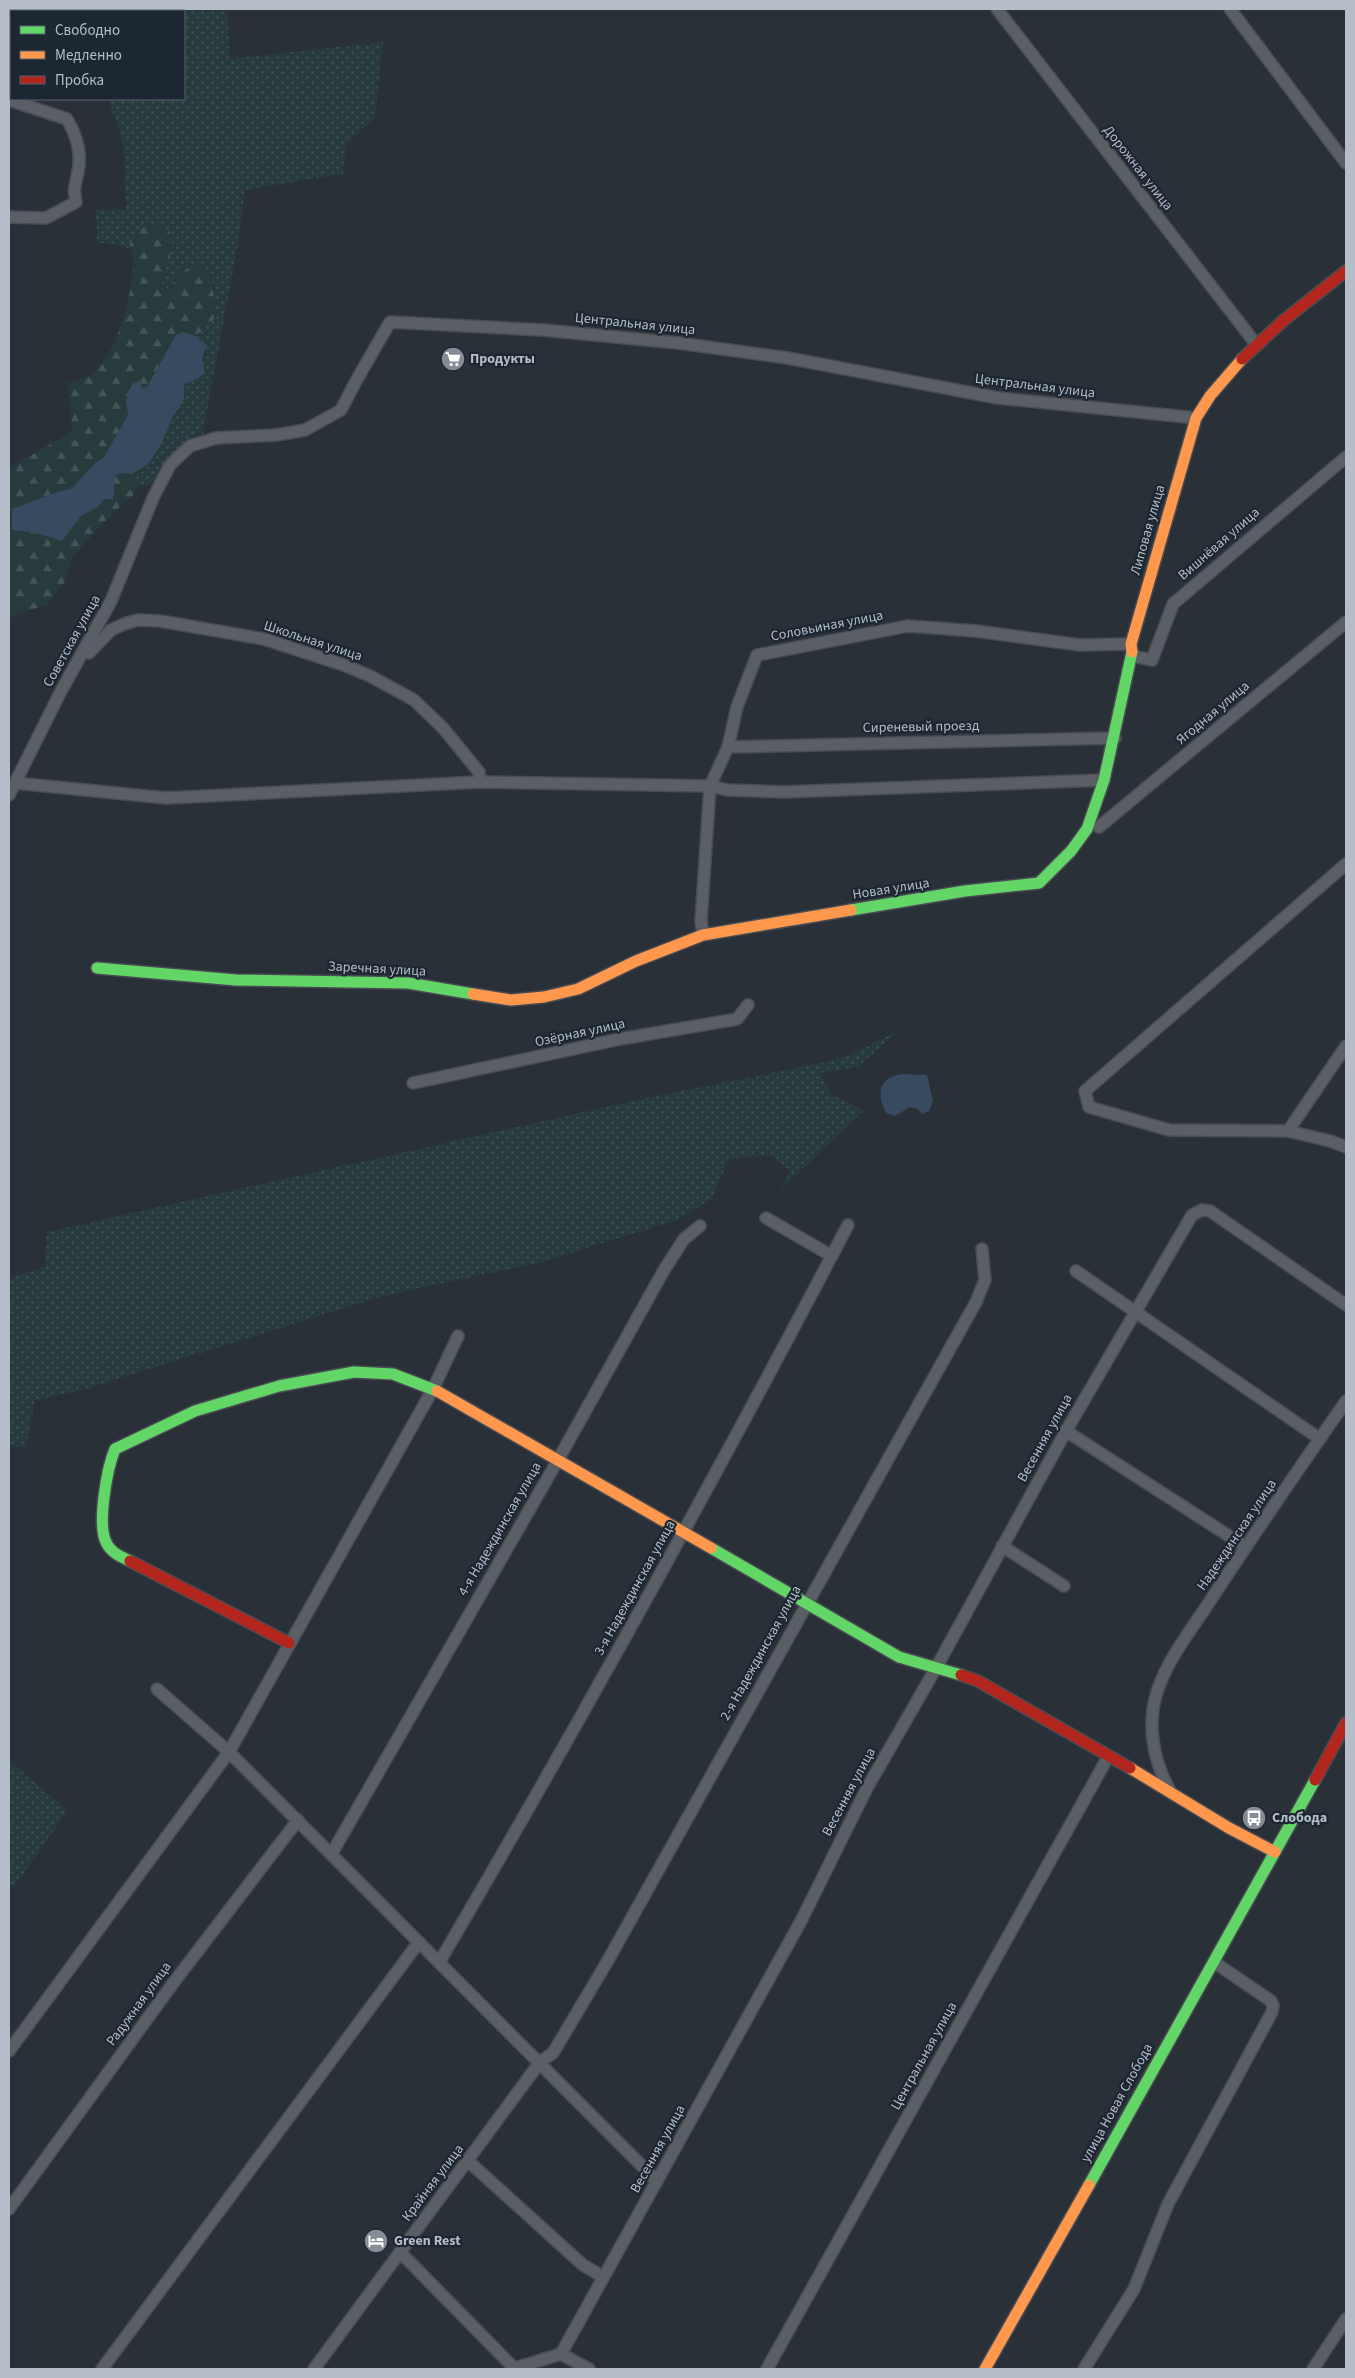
<svg xmlns="http://www.w3.org/2000/svg" width="1355" height="2378" font-family="'Source Sans 3',sans-serif">
<style>
.grass{fill:url(#grass-dots)}
.forest{fill:url(#forest-firs)}
.water{fill:#374a60}
.lines{fill:none;stroke-linecap:round;stroke-linejoin:round}
.street-casing{stroke:#484c52;stroke-width:14}
.fast-casing{stroke:#484c52;stroke-width:14}
.slow-casing{stroke:#484c52;stroke-width:14}
.jam-casing{stroke:#484c52;stroke-width:14}
.street{stroke:#5a5e65;stroke-width:11}
.fast{stroke:#63d668;stroke-width:11}
.slow{stroke:#ff974d;stroke-width:11}
.jam{stroke:#b3261e;stroke-width:11}
.labels{text-anchor:middle;dominant-baseline:central;stroke-width:4.5;stroke-linejoin:round;paint-order:stroke}
.street-label{font-size:14px;fill:#b4bdc8;stroke:#1d2732}
.poi-label{font-size:14px;font-weight:bold;fill:#b4bdc8;stroke:#1d2732;text-anchor:start}
</style>
<defs>
<pattern id="grass-dots" width="8" height="8" patternUnits="userSpaceOnUse" patternTransform="scale(1.25)"><rect width="8" height="8" fill="#273b3d"/><path d="M2 2h.1M6 6h.1" fill="none" stroke="#445558" stroke-width="1.8" stroke-linecap="round"/></pattern>
<pattern id="forest-firs" width="22" height="20" patternUnits="userSpaceOnUse" patternTransform="scale(1.25)"><rect width="22" height="20" fill="#273b3d"/><path d="M5 1l3.5 6h-7zM16 11l3.5 6h-7z" fill="#445558"/></pattern>
</defs>
<rect width="100%" height="100%" fill="#2a3037"/>
<g class="grass">
<path d="M109,9H227L230,59L383,42L375,118L347,142L343,174L245,190L237,249L202,437C177,435 166,473 149,484C146,485 140,486 137,486L132,474L147,465L160,447L173,416L180,407L184,398V383L197,379L207,345L195,336L212,321C217,306 216,272 200,264L186,267L167,289L162,285L164,272L130,241L129,248L97,242L96,210L126,209L123,142L108,99H184V11H107Z"/>
<path d="M900,1030L858,1067L819,1073L831,1094L864,1111L779,1191L790,1171L772,1156L729,1158L712,1199L677,1220L542,1262L383,1296L82,1390L35,1400L26,1447L9,1446V1278L45,1267L47,1232L651,1097L821,1063L850,1055Z"/>
<path d="M9,1761L68,1810L14,1887L9,1884Z"/>
</g>
<path class="forest" d="M160,223C184,235 166,265 162,285L167,289C180,280 187,256 206,267C212,277 218,311 213,321C209,327 200,332 195,336L183,332L176,335L147,387L126,400L128,415L104,457L96,462L71,489L60,491L12,509L13,530L36,533L62,541L82,515L97,508L104,499L114,493L113,482L116,475L124,473L132,474L137,486L134,495L113,513L73,556L65,582L47,605L19,613L9,619V468L73,431L67,383C76,381 84,379 92,374C117,355 134,291 133,261C133,251 126,245 132,236C137,228 151,225 160,223Z"/>
<g class="water">
<path d="M183,332L195,336L207,345L202,359L205,373L197,379L184,384V398L180,407L173,416L160,447L147,465L132,474L124,473L116,475C112,484 116,490 113,499H104L97,508L82,515L62,541L36,533L12,530V509L60,491L71,489L96,462L104,457L128,415L126,400L132,384L140,380L142,389L147,387L176,335Z"/>
<path d="M901,1074L927,1075L933,1101L929,1111L922,1114L918,1109L910,1107L895,1116L886,1113C877,1094 877,1079 901,1074Z"/>
</g>
<g class="lines">
<g class="street-casing">
<g id="street">
<path d="M997,9L1256,344"/>
<path d="M1230,9L1346,163"/>
<path d="M30,11L31,9"/>
<path d="M9,100L67,119C77,136 82,153 78,172C75,187 73,186 76,202L46,218L9,217"/>
<path d="M89,653L111,630L124,624L138,620L160,621L264,639L344,665L370,676L414,700L443,728L479,772L480,782"/>
<path d="M1132,656L1152,660L1173,604L1346,457"/>
<path d="M728,747L1115,738"/>
<path d="M15,783L166,798L480,782L710,786L728,790L784,792L1104,780"/>
<path d="M9,795L61,691L111,601L153,498L170,465L190,446L216,438L276,435L305,430L341,410L356,381L390,322L543,330L678,343L788,358L998,398L1196,418"/>
<path d="M1099,827L1346,622"/>
<path d="M1346,864L1085,1091L1089,1107L1169,1130L1288,1131L1330,1141L1346,1147"/>
<path d="M703,935L701,921L710,786L728,747L737,707L757,655L908,626L976,631L1080,645L1131,644"/>
<path d="M413,1083L620,1039L737,1019L748,1005"/>
<path d="M1288,1131L1346,1046"/>
<path d="M766,1218L832,1256"/>
<path d="M1076,1271L1320,1439"/>
<path d="M1066,1431L1246,1547"/>
<path d="M1002,1546L1064,1586"/>
<path d="M157,1689L229,1752L657,2181"/>
<path d="M1170,1791C1153,1760 1146,1723 1158,1689C1169,1657 1192,1629 1210,1601C1254,1534 1300,1467 1346,1401"/>
<path d="M332,1853L558,1460L664,1270L684,1239L700,1226"/>
<path d="M440,1961C582,1719 718,1473 848,1225"/>
<path d="M9,2051L229,1752L433,1389L458,1336"/>
<path d="M468,2161L583,2265L603,2277"/>
<path d="M9,2209L174,1982L298,1820"/>
<path d="M400,2252L514,2368"/>
<path d="M561,2354L589,2369"/>
<path d="M102,2369L419,1942"/>
<path d="M314,2369L540,2062L553,2053L607,1962L976,1302L985,1280L982,1249"/>
<path d="M512,2369L561,2354L801,1921L867,1788L936,1668L1066,1431L1192,1215L1202,1210L1210,1211L1346,1305"/>
<path d="M767,2369L1108,1757"/>
<path d="M1084,2369L1134,2289L1168,2204L1272,2012L1273,2006L1271,2001L1214,1962"/>
<path d="M1313,2369L1346,2319"/>
</g>
</g>
<g class="fast-casing">
<g id="fast">
<path d="M851,910L965,891L1039,883L1071,851L1087,829L1104,780L1132,652"/>
<path d="M97,968L236,980L408,983L473,994"/>
<path d="M711,1548L899,1657L961,1675"/>
<path d="M130,1561C121,1557 110,1552 106,1542C97,1524 107,1468 115,1449L195,1411L279,1386L354,1372L393,1374L437,1391"/>
<path d="M1089,2185L1315,1780"/>
</g>
</g>
<g class="slow-casing">
<g id="slow">
<path d="M1132,652L1131,644L1196,418L1210,396L1242,359"/>
<path d="M473,994L511,1000L544,997L578,989L636,961L703,935L851,910"/>
<path d="M437,1391L711,1548"/>
<path d="M1130,1768L1229,1828L1275,1852"/>
<path d="M985,2369L1089,2185"/>
</g>
</g>
<g class="jam-casing">
<g id="jam">
<path d="M1242,359L1284,320L1346,271"/>
<path d="M130,1561L289,1643"/>
<path d="M961,1675L978,1681L1130,1768"/>
<path d="M1315,1780L1346,1723"/>
</g>
</g>
<use href="#street" class="street"/>
<use href="#fast" class="fast"/>
<use href="#slow" class="slow"/>
<use href="#jam" class="jam"/>
</g>
<defs>
<g id="supermarket-disc" transform="scale(1.25)"><circle r="9.5" fill="#848c95" stroke="#1d2732"/><path d="M-6-5.5h2.5l.6 2H6L4.5 2H-2.5L-4.4-4H-6ZM-1.5 3.2a1.3 1.3 0 1 0 .1 0ZM3 3.2a1.3 1.3 0 1 0 .1 0Z" fill="#fff"/></g>
<g id="bus-disc" transform="scale(1.25)"><circle r="9.5" fill="#848c95" stroke="#1d2732"/><path d="M-5-6H5V4H4V6H2V4H-2V6H-4V4H-5ZM-3.5-4V0h7V-4ZM-3.5 1.2v1.5H-2V1.2ZM2 1.2v1.5H3.5V1.2Z" fill="#fff"/></g>
<g id="hotel-disc" transform="scale(1.25)"><circle r="9.5" fill="#848c95" stroke="#1d2732"/><path d="M-6-4.5h1.5V1H6V5H4.5V3h-9V5H-6ZM-4 0a1.8 1.8 0 1 1 3.6 0ZM.5 0V-2.5h3Q6-2.5 6 0Z" fill="#fff"/></g>
</defs>
<g fill-rule="evenodd">
<use href="#supermarket-disc" x="453" y="359"/>
<use href="#bus-disc" x="1254" y="1818"/>
<use href="#hotel-disc" x="376" y="2241"/>
</g>
<g class="labels">
<g class="street-label">
<text transform="translate(1138 168) rotate(52)">Дорожная улица</text>
<text transform="translate(635 324) rotate(6)">Центральная улица</text>
<text transform="translate(1035 386) rotate(7)">Центральная улица</text>
<text transform="translate(1148 530) rotate(-74)">Липовая улица</text>
<text transform="translate(1219 544) rotate(-41)">Вишнёвая улица</text>
<text transform="translate(827 626) rotate(-11)">Соловьиная улица</text>
<text transform="translate(72 641) rotate(-61)">Советская улица</text>
<text transform="translate(313 641) rotate(18)">Школьная улица</text>
<text transform="translate(1213 713) rotate(-40)">Ягодная улица</text>
<text transform="translate(921 727) rotate(-1)">Сиреневый проезд</text>
<text transform="translate(891 889) rotate(-9)">Новая улица</text>
<text transform="translate(377 969) rotate(3)">Заречная улица</text>
<text transform="translate(580 1033) rotate(-12)">Озёрная улица</text>
<text transform="translate(1045 1438) rotate(-61)">Весенняя улица</text>
<text transform="translate(500 1529) rotate(-60)">4-я Надеждинская улица</text>
<text transform="translate(1237 1535) rotate(-56)">Надеждинская улица</text>
<text transform="translate(635 1588) rotate(-61)">3-я Надеждинская улица</text>
<text transform="translate(761 1653) rotate(-61)">2-я Надеждинская улица</text>
<text transform="translate(849 1792) rotate(-62)">Весенняя улица</text>
<text transform="translate(139 2004) rotate(-54)">Радужная улица</text>
<text transform="translate(924 2056) rotate(-61)">Центральная улица</text>
<text transform="translate(1117 2103) rotate(-61)">улица Новая Слобода</text>
<text transform="translate(658 2149) rotate(-61)">Весенняя улица</text>
<text transform="translate(433 2183) rotate(-53)">Крайняя улица</text>
</g>
<g class="poi-label">
<text x="470" y="359">Продукты</text>
<text x="1272" y="1818">Слобода</text>
<text x="394" y="2241">Green Rest</text>
</g>
</g>
<rect width="1355" height="2378" fill="none" stroke="#b4bdc8" stroke-width="20"/>
<rect x="10" y="10" width="175" height="90" fill="#1d2732" stroke="#59636e"/>
<rect x="20" y="26" width="25" height="8" fill="#63d668" stroke="#59636e"/>
<text x="55" y="35" font-size="15" fill="#b4bdc8">Свободно</text>
<rect x="20" y="51" width="25" height="8" fill="#ff974d" stroke="#59636e"/>
<text x="55" y="60" font-size="15" fill="#b4bdc8">Медленно</text>
<rect x="20" y="76" width="25" height="8" fill="#b3261e" stroke="#59636e"/>
<text x="55" y="85" font-size="15" fill="#b4bdc8">Пробка</text>
</svg>
